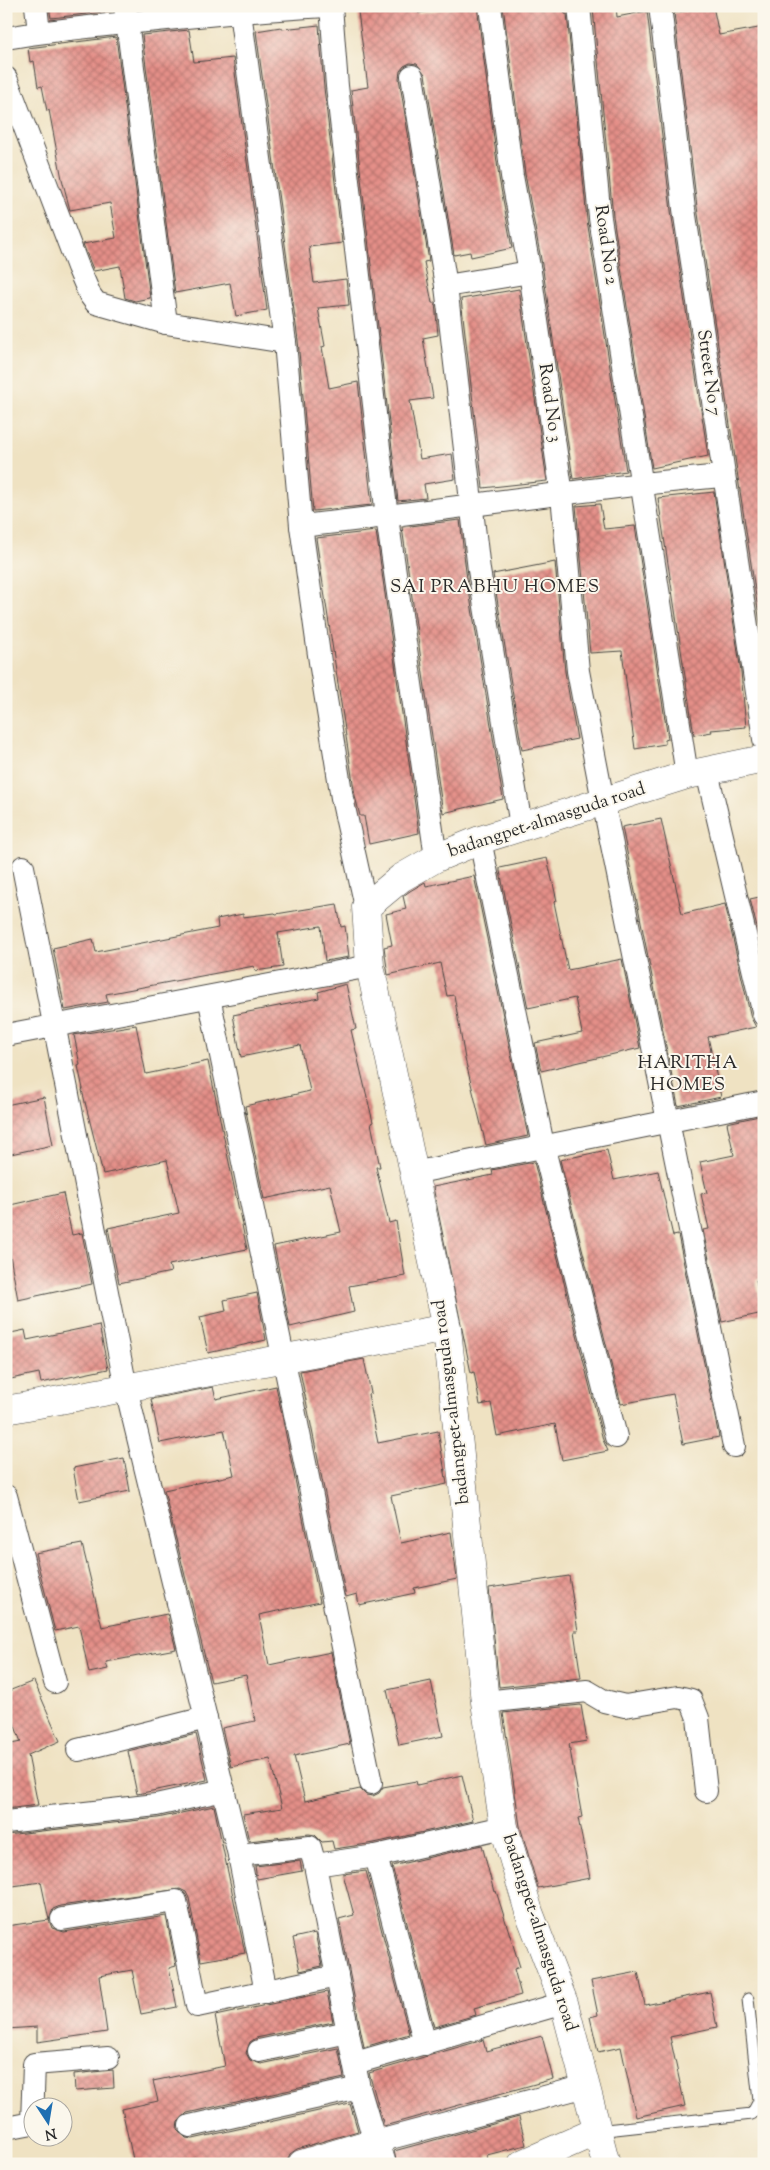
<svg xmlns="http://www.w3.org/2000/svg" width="770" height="2170" font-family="'Sorts Mill Goudy',serif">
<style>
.building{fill:url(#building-cross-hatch)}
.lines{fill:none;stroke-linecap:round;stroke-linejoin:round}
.service-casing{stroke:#484642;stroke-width:13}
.minor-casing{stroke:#484642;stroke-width:24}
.tertiary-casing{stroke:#484642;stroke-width:29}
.service{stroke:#fff;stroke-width:11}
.minor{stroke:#fff;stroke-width:22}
.tertiary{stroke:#fff;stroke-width:28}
.labels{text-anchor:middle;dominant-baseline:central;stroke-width:4;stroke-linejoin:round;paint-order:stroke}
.street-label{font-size:18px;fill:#2b2b2b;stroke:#fbf7ec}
.neighbourhood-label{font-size:19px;letter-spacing:1px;fill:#2b2b2b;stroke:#fbf7ec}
</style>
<defs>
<pattern id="building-cross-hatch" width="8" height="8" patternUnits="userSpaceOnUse" patternTransform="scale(1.25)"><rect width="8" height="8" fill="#e48f88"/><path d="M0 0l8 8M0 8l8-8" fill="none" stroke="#b9756f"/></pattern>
</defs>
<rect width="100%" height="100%" fill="#fbf7ec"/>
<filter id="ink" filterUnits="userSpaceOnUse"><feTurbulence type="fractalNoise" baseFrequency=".02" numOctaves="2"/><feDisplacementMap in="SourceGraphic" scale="10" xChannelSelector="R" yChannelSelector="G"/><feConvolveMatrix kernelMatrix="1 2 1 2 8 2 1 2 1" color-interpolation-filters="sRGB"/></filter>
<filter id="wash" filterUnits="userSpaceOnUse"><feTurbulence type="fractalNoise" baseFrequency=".0096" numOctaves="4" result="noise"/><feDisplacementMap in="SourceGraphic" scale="20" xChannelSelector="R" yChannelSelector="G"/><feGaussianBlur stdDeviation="1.12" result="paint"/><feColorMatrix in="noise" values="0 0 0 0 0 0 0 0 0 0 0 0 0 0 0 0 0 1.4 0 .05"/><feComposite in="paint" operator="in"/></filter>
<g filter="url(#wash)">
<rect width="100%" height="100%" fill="#efe2c2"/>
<g id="blocks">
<g class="building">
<path d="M49,6H112V11L51,18Z"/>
<path d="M466,6H477L499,178L512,248L471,257L470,252L454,255L425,74L417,64L410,63L404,66L400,71L399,78L429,261L424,262L432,303H435L438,335L423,338L433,398L410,401L420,459L452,454L455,479L424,484L426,498L398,501L351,90L368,87L358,12L386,8V12L417,7L418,13Z"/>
<path d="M503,6H563L565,14H567L587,220L626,471L573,479L543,270L525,174Z"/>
<path d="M616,6L617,17L647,11L671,211L708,456L652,468L613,216L593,9Z"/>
<path d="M708,6H713L719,35L764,27V649L697,207L674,13Z"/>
<path d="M319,25L324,88L342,243L309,247L314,283L346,279L349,305L318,308L325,346L322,347L329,388L358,382L372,505L313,511L298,340L256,31L281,27L282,29Z"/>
<path d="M189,30L194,62L233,58L267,310L236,316L230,283L175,293L142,35Z"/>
<path d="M116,37L150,298L135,301L125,298L120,266L94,271L90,262L83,244L116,238L110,203L70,210L62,179L49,110L47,111L42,86L38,87L34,61L30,62L28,48Z"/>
<path d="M519,289L547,481L483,488L461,299Z"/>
<path d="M714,492L741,672L746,727L711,730L712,732L694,735L658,498Z"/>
<path d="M600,504L604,529L635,526L668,739L665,740V744L635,749L622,651L590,653L576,506Z"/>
<path d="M460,520L466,572L503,799L443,813L402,527Z"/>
<path d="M376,531L419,833L369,844L364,816H360L355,796L316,538Z"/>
<path d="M555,562L565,672L577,739L522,750L493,574Z"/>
<path d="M661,819L682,914L725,904L751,1018L756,1027L708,1037L721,1097L678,1106L622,827Z"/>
<path d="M547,858L557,901L554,902L568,970L622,959L640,1048L541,1071L535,1043L582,1033L575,998L528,1008L500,871V868Z"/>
<path d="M474,876L528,1136L486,1145L465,1059L454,995L447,996L440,963L388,975L384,947L392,945L386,914L406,909L403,896L410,891L425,882L426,886Z"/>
<path d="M764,896V956L750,899Z"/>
<path d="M337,904L341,927L345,926L349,957L325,961L321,926L278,933L283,967L255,971L254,966L106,994L108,1002L65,1010L53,948L93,939L96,952L218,928L217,919L243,914V917L275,913L276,914Z"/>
<path d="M346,984L356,1029L351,1030L373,1122L371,1123L380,1167H376L389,1223L396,1221L405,1276L349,1286L354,1312L290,1327L274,1246L341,1232L330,1185L264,1199L245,1106L310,1091L300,1045L241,1057L233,1015L319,998L318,992Z"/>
<path d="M136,1025L146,1074L208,1061L247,1249L169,1265L171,1272L119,1283L108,1228L179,1213L167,1160L103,1174L82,1090L83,1089L78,1066L80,1065L74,1035Z"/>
<path d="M44,1097L53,1145L6,1155V1105Z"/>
<path d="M764,1115V1278L756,1280L763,1313L722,1322L703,1230L709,1229L701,1194L707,1193L700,1162L734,1155L727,1123Z"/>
<path d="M607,1150L614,1180L658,1171L673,1236L678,1235L719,1437L683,1444L673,1394L621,1404L560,1160Z"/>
<path d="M534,1162L603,1440L608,1451L562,1460L555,1424L497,1436L491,1403L480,1405L474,1372L471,1373L433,1187L493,1175L492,1170Z"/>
<path d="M63,1193L72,1235L82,1233L92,1284L18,1300L9,1250L6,1251V1206Z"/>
<path d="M257,1293L266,1340L208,1353L200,1317L226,1311L224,1300Z"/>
<path d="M99,1325L108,1369L41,1383L39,1373L6,1380V1334L25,1330L27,1340Z"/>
<path d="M364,1359L371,1393L368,1394L378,1443L438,1431L447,1484L391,1496L401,1543L451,1532L457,1579L414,1588L415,1593L359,1605L357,1594L346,1597L300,1371Z"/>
<path d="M276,1386L320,1602L259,1615L269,1665L331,1652L350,1744L294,1756L305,1801L360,1789L366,1795L373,1796L379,1793L383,1787L416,1781L417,1785L462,1775L473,1821L374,1843L334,1849L332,1841L322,1842L315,1835L309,1834L249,1841L243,1814L282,1808L270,1759L231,1767L222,1728L255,1721L246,1675L211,1682L164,1490L234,1475L224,1430L160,1443L151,1399L213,1387L216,1399Z"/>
<path d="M124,1458L130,1491L79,1501L73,1468Z"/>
<path d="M82,1544L102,1627L167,1614L176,1649L106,1662L108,1669L89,1673L79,1626L55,1631L35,1553Z"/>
<path d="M569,1576L578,1631H574L581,1678L499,1687L489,1588Z"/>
<path d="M34,1681L60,1741L28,1755L38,1805L6,1809V1745L21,1742L6,1703V1692Z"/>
<path d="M431,1681L443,1736L399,1745L387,1690Z"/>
<path d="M581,1705L587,1741L569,1744L582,1817L578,1818L590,1878L538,1888L520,1826L503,1713Z"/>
<path d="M196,1734L207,1780L137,1794L128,1751Z"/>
<path d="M214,1806L245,1953L201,1961L189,1898L186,1892L180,1889L60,1906L53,1909L49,1920L41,1882L6,1887V1835L158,1818Z"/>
<path d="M482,1845L494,1892L496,1891L520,1967L514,1969L521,1995L474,2008L476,2015L434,2027L392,1866Z"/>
<path d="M300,1861L302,1871L257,1879L255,1866Z"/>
<path d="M366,1871L409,2034L364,2047L339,1919L354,1915L343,1874Z"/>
<path d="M166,1916L176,1966L169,1968L177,2007L141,2014L132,1970L99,1976L107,2032L37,2042V2027L6,2029V1926L49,1920L52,1928L64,1932Z"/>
<path d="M315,1933L322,1966L300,1971L293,1938Z"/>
<path d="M638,1972L645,2005L710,1992L717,2027L670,2037L685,2106L636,2117L621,2047L598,2052L590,2017L598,2015L591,1981Z"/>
<path d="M327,1992L333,2022L256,2038L250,2042L246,2053L250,2060L261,2064L338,2048L344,2078L187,2113L178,2122L177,2129L186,2138L193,2139L350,2104L358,2131L297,2149L290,2154L287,2161L273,2164H134L122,2109L158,2101L153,2081L225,2066L215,2016Z"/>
<path d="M542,2036L553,2079L384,2126L369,2073L483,2040L486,2051Z"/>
<path d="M113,2070L114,2088L75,2091L74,2074Z"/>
<path d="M519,2117L526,2145L487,2155L488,2164H397L394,2151Z"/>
</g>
</g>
</g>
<g filter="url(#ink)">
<use href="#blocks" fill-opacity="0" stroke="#484642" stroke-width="1"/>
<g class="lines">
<g class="service-casing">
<path id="service" d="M597,2131L752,2114L759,2101L748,1999"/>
</g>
<g class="minor-casing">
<g id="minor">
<path d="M36,6L39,32"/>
<path d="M125,6L166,323"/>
<path d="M331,6L337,86L387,517L436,858"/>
<path d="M490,6L512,176L530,272L562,495L578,671L603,801L734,1446"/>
<path d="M579,6L600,218L687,775"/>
<path d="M660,6L684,209L764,739"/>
<path d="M240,12L285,342L301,526L320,662L342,798L366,907"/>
<path d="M6,38C56,29 107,25 157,20C215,14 273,8 332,6"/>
<path d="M412,76L446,286L479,570L521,826"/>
<path d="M6,78L78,267L90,295L96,303L166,323L285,342"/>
<path d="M446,286L530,272"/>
<path d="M301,526C442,511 582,488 723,476"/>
<path d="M707,772L764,1015"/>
<path d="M480,840L543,1145L616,1437"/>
<path d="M23,867L126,1388L239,1855L266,1992"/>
<path d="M209,997L371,1783"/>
<path d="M6,1035L370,966"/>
<path d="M413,1173L764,1102"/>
<path d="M6,1496L55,1682"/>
<path d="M485,1702L587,1691L604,1701L625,1706L678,1697L691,1700L698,1718L706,1791"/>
<path d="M78,1750L206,1718"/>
<path d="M6,1822L156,1805L224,1790"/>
<path d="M504,1827L376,1856L315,1865L359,2088L375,2142L586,2086"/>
<path d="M239,1855L310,1847L315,1865"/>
<path d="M376,1856L425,2044"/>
<path d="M62,1919L176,1901L197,2006L337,1976"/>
<path d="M259,2051L348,2032"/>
<path d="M355,2063L564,2003"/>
<path d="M190,2126L359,2088"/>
<path d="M6,2128L32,2123L34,2064L108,2058"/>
</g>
</g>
<g class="tertiary-casing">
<g id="tertiary">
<path d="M6,1410L447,1328"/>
<path d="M302,2164L375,2142L382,2164"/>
<path d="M522,2164L597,2131"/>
<path d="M606,2164L564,2003L529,1912L504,1827L485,1702L447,1328L370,966L366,907L401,878L436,858L480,840L687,775L764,759"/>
</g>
</g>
<use href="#service" class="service"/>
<use href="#minor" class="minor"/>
<use href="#tertiary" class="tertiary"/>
</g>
</g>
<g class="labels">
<g class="street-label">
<text transform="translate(605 245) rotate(82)">Road No 2</text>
<text transform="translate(708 373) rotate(82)">Street No 7</text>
<text transform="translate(549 403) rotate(82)">Road No 3</text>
<text transform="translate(547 821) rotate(-18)">badangpet-almasguda road</text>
<text transform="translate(452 1402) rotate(-97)">badangpet-almasguda road</text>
<text transform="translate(539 1933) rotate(72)">badangpet-almasguda road</text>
</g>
<g class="neighbourhood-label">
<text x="495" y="587">SAI PRABHU HOMES</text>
<text x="688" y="1063">HARITHA<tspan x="688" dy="22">HOMES</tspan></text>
</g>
</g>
<rect width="770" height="2170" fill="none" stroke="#fbf7ec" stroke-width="25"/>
<g transform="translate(48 2122) rotate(168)"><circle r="24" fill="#fbf7ec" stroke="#a8a59f"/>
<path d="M0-4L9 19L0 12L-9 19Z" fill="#1f6fb2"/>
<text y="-8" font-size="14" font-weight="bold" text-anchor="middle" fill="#2b2b2b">N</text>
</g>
</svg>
